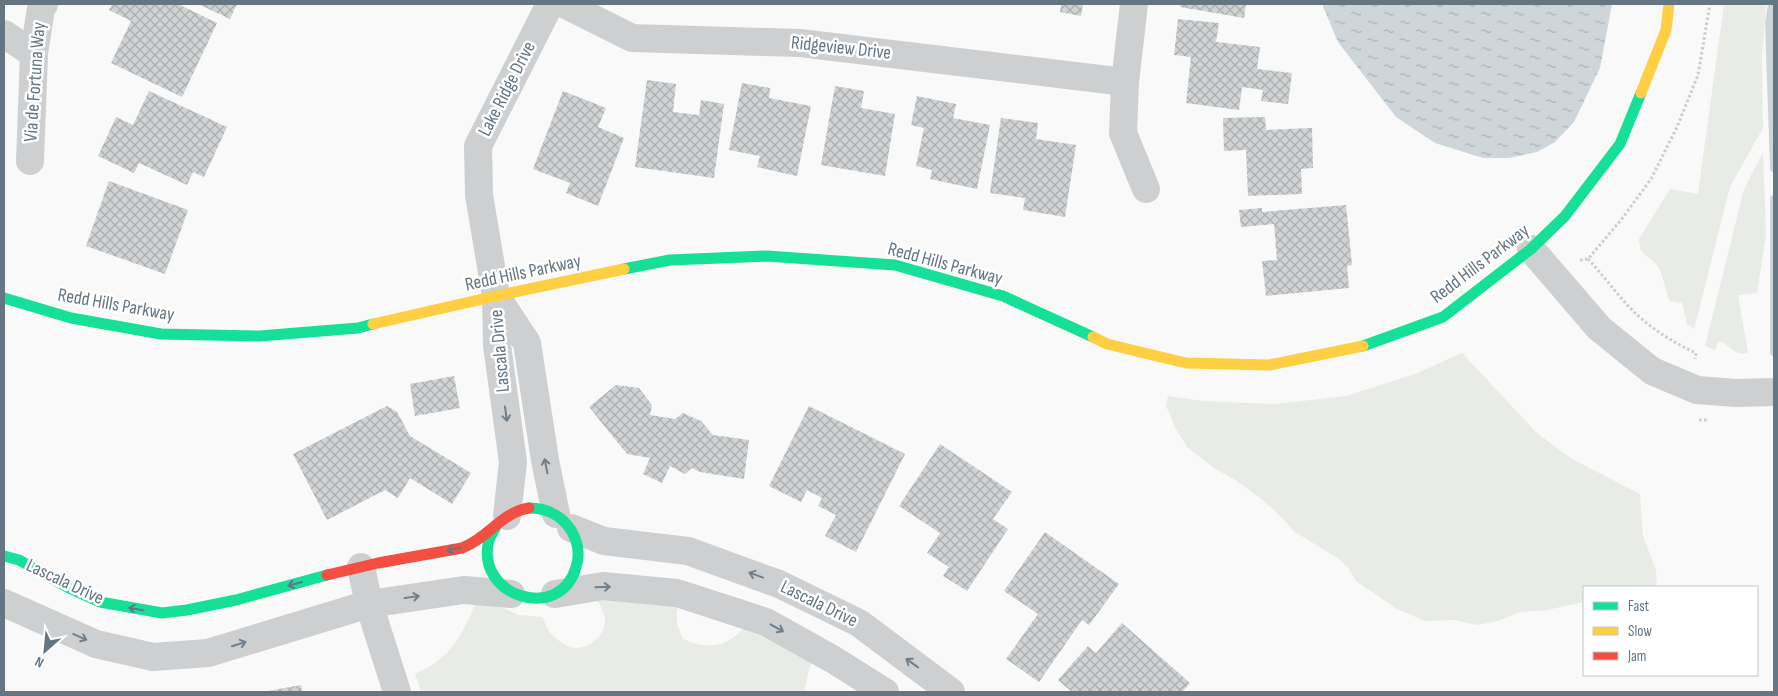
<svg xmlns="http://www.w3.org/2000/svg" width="1778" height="696" font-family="'Sofia Sans Condensed',sans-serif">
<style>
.grass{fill:#e8ebe6}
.water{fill:url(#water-ripples)}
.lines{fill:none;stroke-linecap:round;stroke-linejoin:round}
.stream{stroke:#ced6d9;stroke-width:8}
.building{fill:url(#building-cross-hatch)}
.path{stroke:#cbcccd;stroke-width:3;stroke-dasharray:2.5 2.5;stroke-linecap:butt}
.street{stroke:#cecfd0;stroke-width:28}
.fast{stroke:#16e098;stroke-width:11}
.slow{stroke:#ffcf43;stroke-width:11}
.jam{stroke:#f24e42;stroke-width:11}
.oneway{stroke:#707f8b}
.oneway2{stroke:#657683}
.labels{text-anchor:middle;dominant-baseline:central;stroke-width:5;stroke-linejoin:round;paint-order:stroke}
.street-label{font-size:19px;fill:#657683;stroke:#fff}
</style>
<defs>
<pattern id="water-ripples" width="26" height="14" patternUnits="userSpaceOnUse" patternTransform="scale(1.25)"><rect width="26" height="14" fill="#ced6d9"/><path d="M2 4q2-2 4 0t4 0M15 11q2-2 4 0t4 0" fill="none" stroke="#abb2b5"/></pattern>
<pattern id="building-cross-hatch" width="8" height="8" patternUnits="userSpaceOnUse" patternTransform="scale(1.25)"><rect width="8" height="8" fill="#d0d2d3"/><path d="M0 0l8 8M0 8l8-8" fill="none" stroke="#acafb1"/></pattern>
</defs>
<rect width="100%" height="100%" fill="#f9f9f9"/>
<g class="grass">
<path d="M1724,4H1766L1762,58L1763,128L1730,187L1694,329L1687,324L1682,303L1670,301C1664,290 1664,273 1656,264C1647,254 1639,256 1639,239L1670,189L1698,194Z"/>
<path d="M1763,152L1766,235L1757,293L1738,295L1748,353C1736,355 1732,349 1723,342H1718L1715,350L1705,346L1744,189Z"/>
<path d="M1462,353L1537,433L1572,459L1640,494L1643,536L1656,570L1657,587H1584V602L1547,610L1520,612L1498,621L1477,625L1454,620L1425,621L1397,609L1356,581L1348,567L1339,559L1295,532L1277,513L1260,498L1237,481L1214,468L1187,447L1175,427L1166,406L1168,396L1203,401L1275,404L1346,396L1415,374Z"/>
<path d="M592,594L677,602V624L683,639C709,651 730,647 747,623L815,655L809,669L804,692H421L415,674C453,658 464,631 479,595L518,615L542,617C545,622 547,629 551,634C557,640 567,647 575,648C592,649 609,631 604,615C602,607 597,600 592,594Z"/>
</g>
<path class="water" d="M1322,4H1612L1600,68L1574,122L1555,142L1537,152L1509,158H1483L1435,143L1396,117L1338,42Z"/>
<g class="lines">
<g class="stream">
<path d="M1772,4L1769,23L1774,168"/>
<path d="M1774,352V199"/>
</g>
</g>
<g class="building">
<path d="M112,4H178L217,23L182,97L111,63L131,21L109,10Z"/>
<path d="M198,4H237L230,19Z"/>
<path d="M1061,4H1083L1081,16L1060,12Z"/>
<path d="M1180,4H1246L1244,18L1180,7Z"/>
<path d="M1178,19L1219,23L1216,42L1260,47L1257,69L1292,73L1288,104L1261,101L1263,90L1242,87L1239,110L1186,103L1191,57L1174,55Z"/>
<path d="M647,80L676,84L673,112L699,115L701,100L724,104L714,178L635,167Z"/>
<path d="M742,83L770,88L769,98L811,106L797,176L757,167L760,156L729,150Z"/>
<path d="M835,86L864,91L861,108L895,114L885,176L821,165Z"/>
<path d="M149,91L227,127L204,177L193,172L187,185L139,163L134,173L98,156L116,117L133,125Z"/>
<path d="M563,91L606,108L598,127L624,138L598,206L566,193L570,183L533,169Z"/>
<path d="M917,96L956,104L953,118L990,125L977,189L930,179L932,170L916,166L924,128L911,125Z"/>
<path d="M1265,117L1266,130L1312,128L1313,168L1301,169L1302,194L1248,196L1246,150L1224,151L1223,118Z"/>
<path d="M1001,118L1038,123L1036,139L1076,145L1065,217L1023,210L1025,198L990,193Z"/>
<path d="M109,181L188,210L165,274L86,246Z"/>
<path d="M1346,205L1352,265L1347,266L1349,288L1266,296L1262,261L1277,260L1274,224L1241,227L1239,210L1262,208V212Z"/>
<path d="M454,376L460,408L415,416L410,384Z"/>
<path d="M616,385L639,388L652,405L650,415L675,419L683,413L701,421L713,435L749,440L744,479L700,472L692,468L685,474L670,466L662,483L643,474L650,458L627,454L589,407Z"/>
<path d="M387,406L397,412L410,436L471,473L452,504L410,478L398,498L385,490L327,520L293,454Z"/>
<path d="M809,406L905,454L856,552L825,536L836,515L818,506L822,498L807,490L801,502L769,486Z"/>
<path d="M940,444L1012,492L993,519L1008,529L967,591L943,576L949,567L927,553L940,533L899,506Z"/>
<path d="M1045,532L1119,584L1089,625L1082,620L1039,682L1006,659L1038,614L1004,591Z"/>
<path d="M1122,623L1190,683L1182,692H1072L1058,680L1088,646L1096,653Z"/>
<path d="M301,685L302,692H268V691Z"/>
</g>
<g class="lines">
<g class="path">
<path d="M1588,259C1604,276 1618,296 1634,312C1652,329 1674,343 1696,353L1695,359"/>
<path d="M1580,260L1588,259L1621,220L1651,179L1677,127L1698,75L1710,4"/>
<path d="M1699,420H1709"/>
</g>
<g class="street">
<path d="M564,4L632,38L800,43L1125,82"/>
<path d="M1134,4L1125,82L1123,133L1146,189"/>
<path d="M4,34L34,54"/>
<path d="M30,161L34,54L41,8L44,4"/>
<path d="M1531,249L1599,328L1652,371L1697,390L1736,393L1774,392"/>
<path d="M496,296L527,343L545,460L556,514"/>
<path d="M507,516L513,462L497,345L496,296L479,195L478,146L550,4"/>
<path d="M571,528L604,541L688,551L779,584L859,623L951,692"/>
<path d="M361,567L369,604L397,692"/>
<path d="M555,594L603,586L677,593L766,622L834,660L885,692"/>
<path d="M4,603L96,644L153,657L208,653L369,604L464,590L511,594"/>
</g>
<g class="fast">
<path d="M624,269L670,260L767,256L895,265L1003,296L1093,337"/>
<path d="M4,298L71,318L161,334L260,336L358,328L373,324"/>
<path d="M1363,346L1443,317L1531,249L1565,216L1620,144L1641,93"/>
<path d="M496,526C494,531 491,535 489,540C474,597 561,623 576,567C580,555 578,542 571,530C562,516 547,508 529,508"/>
<path d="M4,556L19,560L69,588L100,602L162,613L187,610L236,600L327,575"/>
</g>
<g class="slow">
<path d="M1641,93L1666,30L1669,4"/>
<path d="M373,324L496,296L624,269"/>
<path d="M1093,337L1107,344L1186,363L1269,365L1363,346"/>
</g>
<path class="jam" d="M327,575L378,563L462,548C487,539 502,512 529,508"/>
</g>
<defs><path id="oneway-shaft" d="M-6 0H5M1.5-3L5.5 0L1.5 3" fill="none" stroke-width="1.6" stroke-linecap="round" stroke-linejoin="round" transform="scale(1.25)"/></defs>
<g class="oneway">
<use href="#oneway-shaft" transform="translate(506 414) rotate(82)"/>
<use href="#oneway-shaft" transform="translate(546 466) rotate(-101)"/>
<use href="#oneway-shaft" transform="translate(756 575) rotate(-160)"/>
<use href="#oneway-shaft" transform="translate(603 587) rotate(-2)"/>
<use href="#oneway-shaft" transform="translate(412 597) rotate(-8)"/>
<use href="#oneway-shaft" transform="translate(777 628) rotate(29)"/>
<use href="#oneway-shaft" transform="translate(80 637) rotate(24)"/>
<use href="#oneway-shaft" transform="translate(239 644) rotate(-17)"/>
<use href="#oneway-shaft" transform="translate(912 663) rotate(-144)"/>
</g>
<g class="oneway2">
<use href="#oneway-shaft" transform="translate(454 549) rotate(169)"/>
<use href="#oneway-shaft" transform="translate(295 584) rotate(165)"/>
<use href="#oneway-shaft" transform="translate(136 609) rotate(-170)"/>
</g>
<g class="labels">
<g class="street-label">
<text transform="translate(841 48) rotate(6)">Ridgeview Drive</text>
<text transform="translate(35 82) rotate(-86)">Via de Fortuna Way</text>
<text transform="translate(507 89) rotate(-63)">Lake Ridge Drive</text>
<text transform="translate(945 264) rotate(15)">Redd Hills Parkway</text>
<text transform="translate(1480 264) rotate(-37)">Redd Hills Parkway</text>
<text transform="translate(523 273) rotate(-12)">Redd Hills Parkway</text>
<text transform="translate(116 305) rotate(10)">Redd Hills Parkway</text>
<text transform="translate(500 351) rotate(-95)">Lascala Drive</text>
<text transform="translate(65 582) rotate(25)">Lascala Drive</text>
<text transform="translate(819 604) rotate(26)">Lascala Drive</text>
</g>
</g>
<rect width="1778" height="696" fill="none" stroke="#657683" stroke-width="10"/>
<rect x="1583" y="586" width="175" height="90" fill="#ffffff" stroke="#c1c8cd"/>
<rect x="1593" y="602" width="25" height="8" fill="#16e098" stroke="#c1c8cd"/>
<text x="1628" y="611" font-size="15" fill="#657683">Fast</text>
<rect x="1593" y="627" width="25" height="8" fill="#ffcf43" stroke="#c1c8cd"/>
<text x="1628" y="636" font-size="15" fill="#657683">Slow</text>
<rect x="1593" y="652" width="25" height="8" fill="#f24e42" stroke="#c1c8cd"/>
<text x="1628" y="661" font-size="15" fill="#657683">Jam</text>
<g transform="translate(45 651) rotate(207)" stroke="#ffffff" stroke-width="4" paint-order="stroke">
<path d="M0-4L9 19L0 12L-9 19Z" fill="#657683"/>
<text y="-8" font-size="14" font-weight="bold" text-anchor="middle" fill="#657683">N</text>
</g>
</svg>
